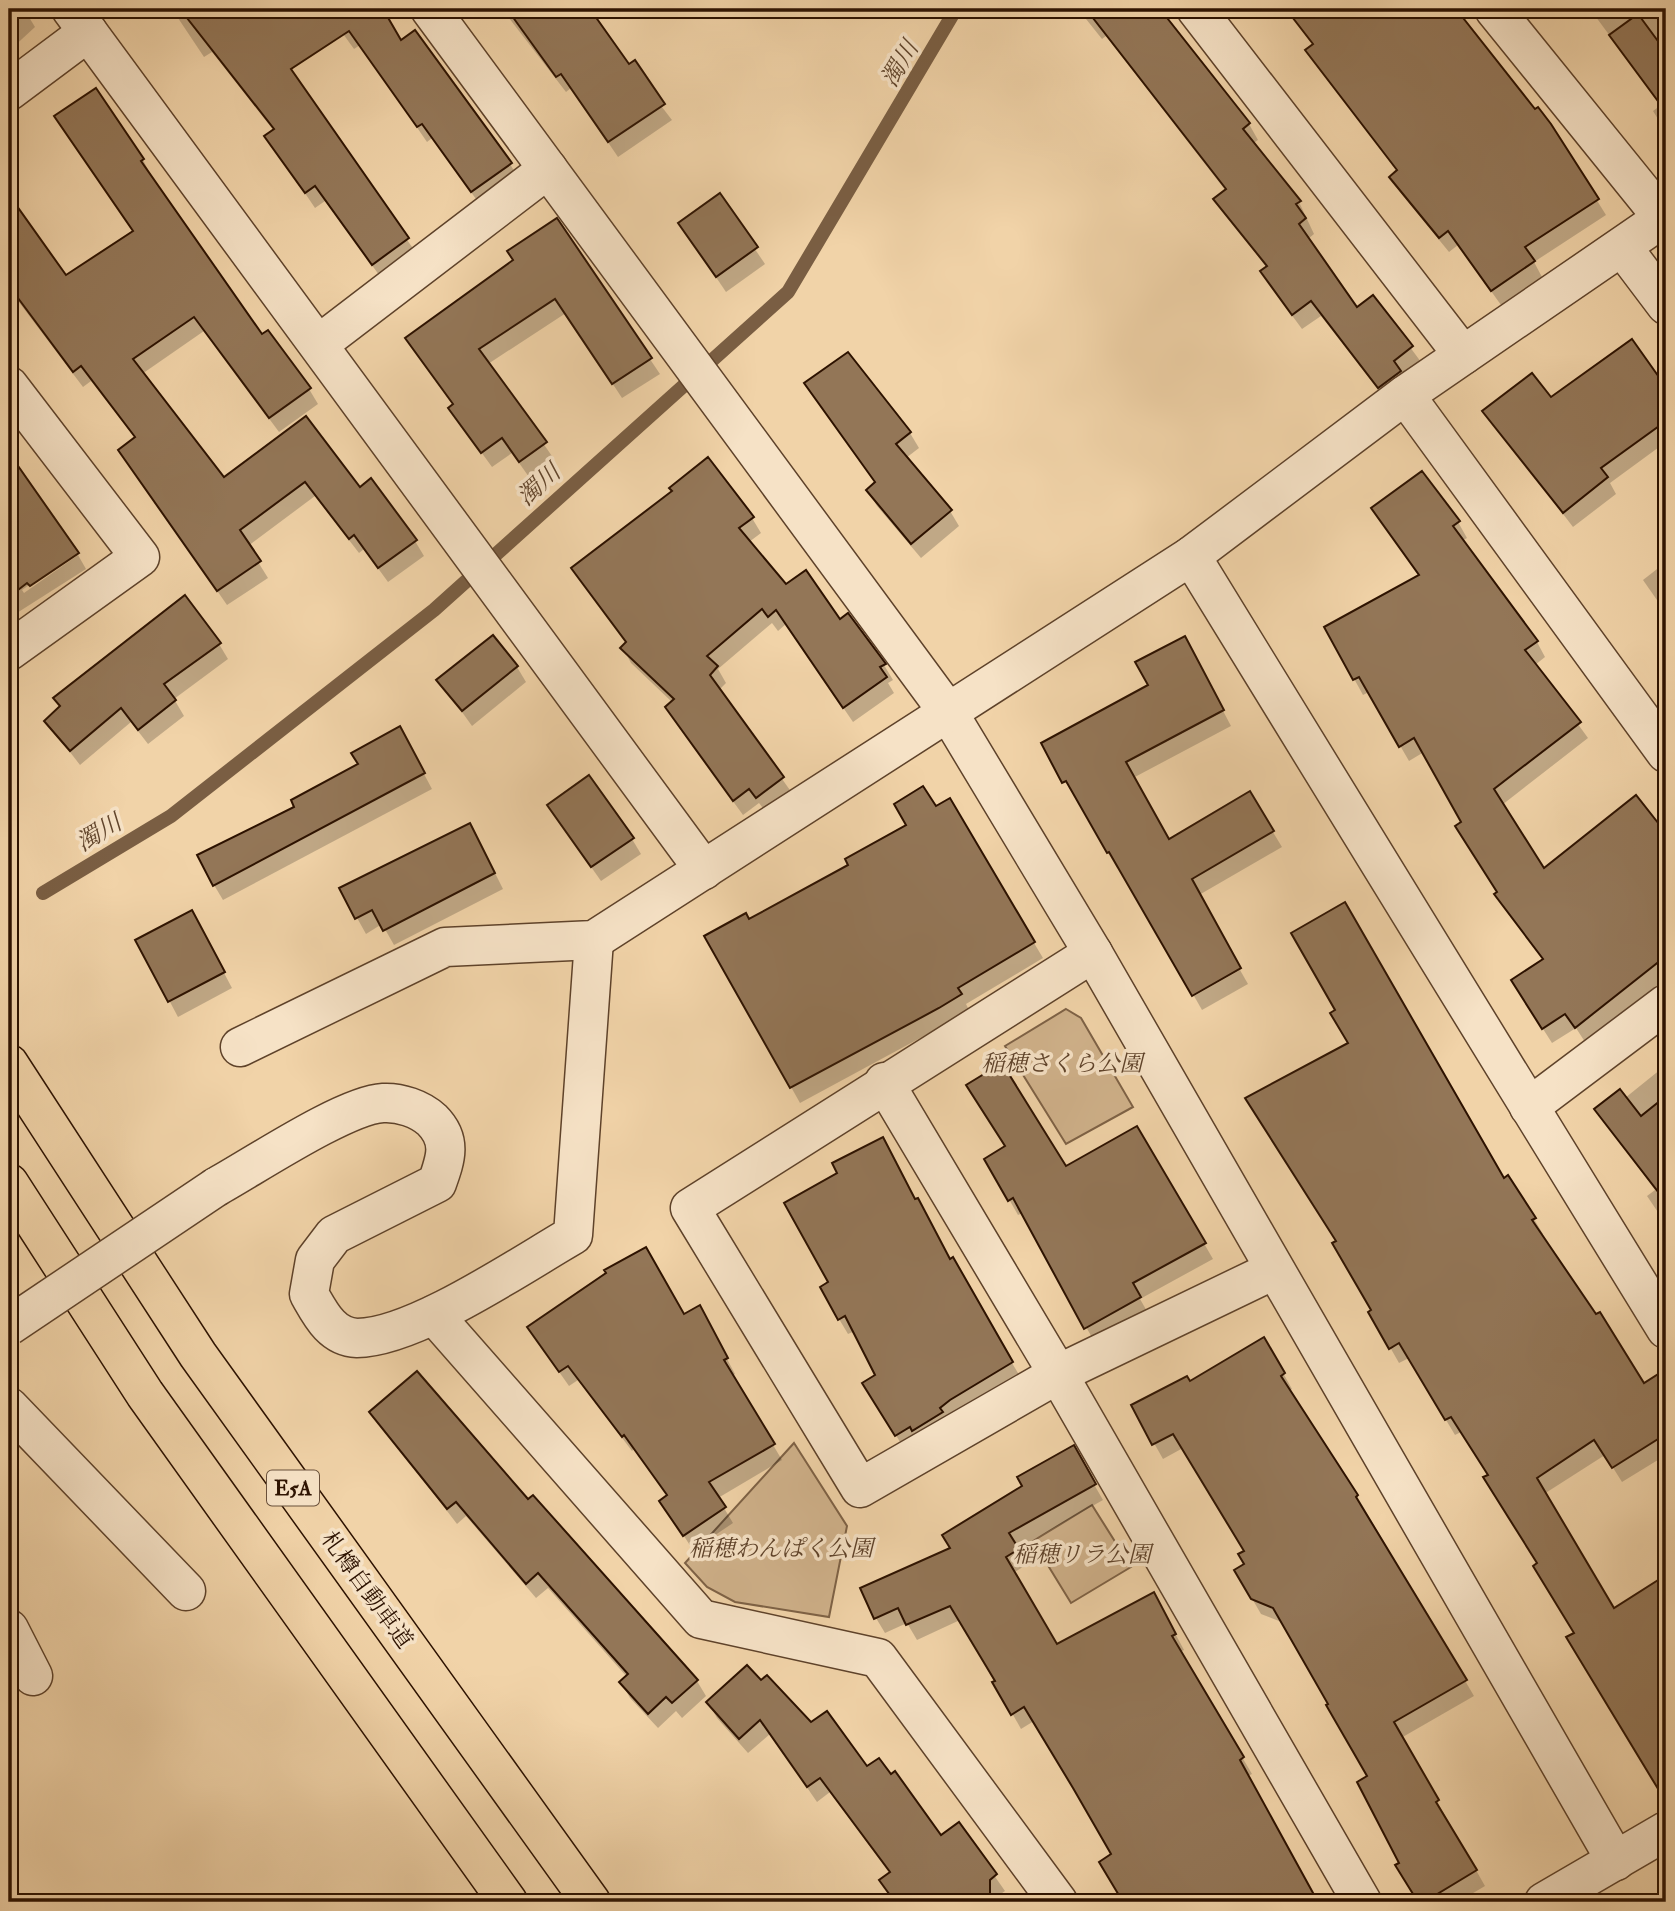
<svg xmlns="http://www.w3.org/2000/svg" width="1675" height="1911" font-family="'IM FELL Double Pica','Noto Serif JP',serif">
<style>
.green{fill:#d0b28b;stroke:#7e6246;stroke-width:2}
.shadow{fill:#0003}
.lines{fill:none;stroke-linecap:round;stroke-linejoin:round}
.stream{stroke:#7a5e43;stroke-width:14}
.building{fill:#937657;stroke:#2d1200;stroke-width:2}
.minor-casing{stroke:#5e422a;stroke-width:41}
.highway-casing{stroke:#2d1200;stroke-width:41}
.minor{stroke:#f6e2c6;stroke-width:38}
.highway{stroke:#f1d3a8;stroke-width:38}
.minor-bridge-casing{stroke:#5e422a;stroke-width:41;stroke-linecap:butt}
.minor-bridge{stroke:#f6e2c6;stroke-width:38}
.labels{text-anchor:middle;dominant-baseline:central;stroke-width:7;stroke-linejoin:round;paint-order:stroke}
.shield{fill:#f6e2c6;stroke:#69503b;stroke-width:2}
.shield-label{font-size:21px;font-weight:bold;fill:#2d1200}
.park-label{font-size:23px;font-style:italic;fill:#5e422a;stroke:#f6e2c6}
.street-label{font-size:23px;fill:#2d1200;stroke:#f6e2c6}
.water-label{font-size:24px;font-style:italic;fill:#61452c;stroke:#f6e2c6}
</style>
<rect width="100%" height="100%" fill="#f1d3a8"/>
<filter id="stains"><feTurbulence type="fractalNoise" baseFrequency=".00286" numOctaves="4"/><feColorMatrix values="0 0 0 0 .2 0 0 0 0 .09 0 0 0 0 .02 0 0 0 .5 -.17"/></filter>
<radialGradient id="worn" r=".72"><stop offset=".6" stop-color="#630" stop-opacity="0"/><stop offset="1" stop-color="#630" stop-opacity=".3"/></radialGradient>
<g class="green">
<path d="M1066,1009L1081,1018L1133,1107L1066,1144L1005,1046Z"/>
<path d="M794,1443L847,1526L829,1617L735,1602L707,1587L685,1563Z"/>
<path d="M1092,1505L1131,1567L1071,1603L1033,1541Z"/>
</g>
<g class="shadow">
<path d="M9,9H24L35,27L9,51Z"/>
<path d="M172,9H233L247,29L263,36L417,254L382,279L325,201L315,208L267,137L274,131L212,52L204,57Z"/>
<path d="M325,9H379L400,42L510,164L519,179L481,206L432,138L427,142L360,45L354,49Z"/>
<path d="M502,9H586L672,120L618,157L571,88L566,92Z"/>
<path d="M1078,9H1143L1148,15L1172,26L1249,124L1258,140L1252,144L1299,202L1314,234L1308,239L1357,310L1373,297L1421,362L1388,402L1321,316L1302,329L1271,287L1267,268L1215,200L1226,191L1106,36L1102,39Z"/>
<path d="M1286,9H1453L1535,112L1550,125L1606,215L1534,262L1542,277L1501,305L1458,245L1449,252L1400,192L1391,177L1398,172L1317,65L1308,50L1314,46Z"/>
<path d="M1590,9H1666V132L1653,111L1661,105Z"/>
<path d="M66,132L143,160L151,175L149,177L262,337L309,389L318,404L279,432L204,331L142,374L224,480L306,418L359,489L415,541L424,556L388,582L364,549L359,553L315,496L248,546L268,578L227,605L120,451L136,439L91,381L83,387L9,289V198L66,277L134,232Z"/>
<path d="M719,196L765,264L726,292L680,224Z"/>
<path d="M557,221L660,374L622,398L566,313L488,364L554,459L529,477L512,453L492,467L460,423L454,406L417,353Z"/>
<path d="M1631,341L1666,390V442L1610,483L1616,494L1573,527L1484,411L1551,400Z"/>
<path d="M806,384L910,433L919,448L906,458L950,511L959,526L921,558L877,506L868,491L876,484Z"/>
<path d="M9,456L76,552L22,590L24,593L78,555L86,569L9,618Z"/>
<path d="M1421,473L1458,522L1467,538L1462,541L1537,642L1545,657L1535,665L1588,738L1502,805L1544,870L1635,798L1666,836V979L1585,1042L1576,1028L1552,1043L1522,996L1544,961L1497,894L1464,823L1424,752L1409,761L1369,692L1363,695L1326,628L1420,577L1373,509Z"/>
<path d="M752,518L761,533L749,542L786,586L839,621L848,616L884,665L893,680L888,683L894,693L853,722L786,624L778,631L772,623L718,669L726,683L719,690L792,793L766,812L759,803L743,815L676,723L668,707L672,702L631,663L623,648L627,644L573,569Z"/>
<path d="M1666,562V613L1643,580Z"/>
<path d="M219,644L228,659L174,699L184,716L148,744L131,722L80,765L46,721L61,708L56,699Z"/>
<path d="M1193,654L1231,726L1133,778L1169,842L1250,794L1282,847L1199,895L1117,868L1043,744L1150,686Z"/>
<path d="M517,667L526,682L472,726L439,680Z"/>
<path d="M408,744L432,789L223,900L214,885L297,807Z"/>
<path d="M949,801L1043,958L966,1004L969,1010L948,1023L800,1103L707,937L749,921L850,866Z"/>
<path d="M558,820L632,839L641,854L601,881Z"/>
<path d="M479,841L503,889L394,945L382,924L366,934L341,889Z"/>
<path d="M200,928L232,988L178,1017L137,940Z"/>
<path d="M1240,970L1248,984L1202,1010L1194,996Z"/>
<path d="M1666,1065V1224L1647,1196L1655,1190L1596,1110L1625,1098Z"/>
<path d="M1137,1128L1213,1259L1140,1299L1148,1313L1095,1343L1023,1213L1018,1215L986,1159L1007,1147L1066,1168Z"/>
<path d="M1504,1180L1534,1219L1543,1234L1541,1236L1644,1385L1661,1374L1666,1383V1455L1622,1482L1605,1455L1544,1494L1614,1611L1666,1577V1777L1656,1784L1490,1476L1461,1432L1455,1435L1409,1358L1399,1363L1374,1319Z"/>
<path d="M915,1201L1021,1378L905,1450L873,1398L877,1376L855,1331L848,1334L839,1319Z"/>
<path d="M683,1316L708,1323L735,1374L732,1376L782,1460L718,1498L733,1523L693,1550L671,1516L668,1497L634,1449L632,1451L578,1380L569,1386L538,1342Z"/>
<path d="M1264,1339L1292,1389L1289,1391L1357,1496L1474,1696L1401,1738L1485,1886L1458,1902H1420L1398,1865L1402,1863L1369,1777L1284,1623L1261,1614L1236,1571L1246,1565V1552L1183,1448L1163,1459L1133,1406L1189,1383Z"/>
<path d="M371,1412L528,1502L697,1681L706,1696L682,1718L676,1711L658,1728L630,1698L621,1682L627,1677L548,1588L536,1598L466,1516L457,1524Z"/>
<path d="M1073,1448L1103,1500L1017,1549L1026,1565L1013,1573L1057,1646L1162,1609L1184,1650L1180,1652L1252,1774L1248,1776L1316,1902H1126L1110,1877L1113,1855L1034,1721L1021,1729L960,1620L917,1640L907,1623L885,1633L876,1618L1024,1486Z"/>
<path d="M708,1702L810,1725L866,1769L941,1837L959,1825L1005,1891L998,1896V1902H895L881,1880L890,1874L830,1792L817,1802L770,1734L748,1753L717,1718Z"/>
</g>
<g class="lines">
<path class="stream" d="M43,893L171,816L434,610L788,292L953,14L960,9"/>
</g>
<g class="building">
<path d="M180,9H383L401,40L415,30L512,163L471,192L422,124L417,127L349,31L291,69L409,238L372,265L315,186L305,193L264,136L274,129Z"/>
<path d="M507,9H590L629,64L635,60L665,104L608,142L561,74L556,77Z"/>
<path d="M1086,9H1160L1250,123L1243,129L1301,201L1296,204L1306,218L1299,224L1357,307L1373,295L1413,346L1394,361L1401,371L1378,388L1311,301L1292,315L1260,271L1267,266L1213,199L1226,189Z"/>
<path d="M1286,9H1456L1535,109L1538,107L1551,124L1599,199L1525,247L1535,261L1491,291L1448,231L1439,238L1389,177L1397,170L1305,50L1313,44Z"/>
<path d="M1638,14L1666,52V112L1609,35Z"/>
<path d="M96,88L144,159L141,161L262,334L268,330L311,388L269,418L194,317L133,359L224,477L306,416L360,487L371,478L417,540L378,568L354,535L349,539L305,482L240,530L261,561L217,591L118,450L135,437L81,366L73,372L9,286V195L66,275L133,231L54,116Z"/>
<path d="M720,193L758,247L716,277L678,223Z"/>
<path d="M557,218L652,358L612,384L555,299L479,349L547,442L519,462L502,438L481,453L448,408L453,404L405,338L513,260L507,251Z"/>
<path d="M1632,339L1666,387V421L1601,468L1608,477L1563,513L1482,411L1532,373L1551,397Z"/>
<path d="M848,352L911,432L896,444L952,510L911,544L866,490L875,482L804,383Z"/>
<path d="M9,453L79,553L30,586L27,583L9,597Z"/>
<path d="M708,457L754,517L739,528L786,584L806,570L840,619L848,613L886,664L880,667L887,677L843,708L776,610L768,617L762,609L707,656L718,666L710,675L784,777L756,798L749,789L733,801L665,707L674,699L620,648L626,642L571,568L672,491L669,488Z"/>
<path d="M1422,471L1460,521L1453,526L1538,641L1525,650L1581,722L1494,789L1544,868L1636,795L1666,833V956L1575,1028L1565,1014L1542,1029L1511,980L1543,959L1494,894L1497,892L1455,826L1461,822L1414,738L1399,747L1359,677L1353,680L1324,627L1419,575L1371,508Z"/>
<path d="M185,595L221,643L164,684L176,700L138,730L121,708L70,751L44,721L60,706L53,698Z"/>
<path d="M493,635L518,666L462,711L436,680Z"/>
<path d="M1185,636L1224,710L1126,762L1169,839L1250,791L1274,831L1192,879L1241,968L1192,996L1109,852L1107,853L1066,781L1062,783L1041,743L1148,685L1135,662Z"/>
<path d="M400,726L425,773L213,886L197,855L294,807L291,800L358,764L351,753Z"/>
<path d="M589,775L634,838L591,867L547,805Z"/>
<path d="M923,786L936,806L950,798L1035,942L958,988L962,994L939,1008L790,1088L704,936L746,913L749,919L848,865L845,859L906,825L894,804Z"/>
<path d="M470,823L495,873L383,931L372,910L355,919L339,888Z"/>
<path d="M1345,902L1504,1178L1508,1175L1536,1218L1532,1220L1596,1314L1600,1312L1644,1383L1666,1369V1434L1612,1468L1594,1440L1537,1478L1614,1608L1666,1575V1802L1566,1637L1574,1633L1533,1566L1537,1563L1483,1477L1488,1475L1451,1417L1445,1420L1399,1343L1389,1349L1368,1312L1371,1310L1332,1243L1336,1241L1245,1098L1348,1043L1330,1013L1335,1010L1291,933Z"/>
<path d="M192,910L225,972L168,1002L135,940Z"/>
<path d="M1002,1063L1066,1166L1137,1126L1206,1243L1133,1283L1141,1297L1084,1329L1013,1198L1008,1201L984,1159L1005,1146L966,1085Z"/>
<path d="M1620,1089L1641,1116L1666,1096V1202L1594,1109Z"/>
<path d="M883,1137L915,1199L918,1198L950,1259L953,1257L1013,1362L950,1400L940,1408L943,1412L912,1431L910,1427L895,1436L862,1383L875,1375L845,1316L838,1320L820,1287L828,1282L784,1203L837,1173L832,1163Z"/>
<path d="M646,1247L684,1314L700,1305L728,1358L724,1360L775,1444L709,1482L726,1507L683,1536L659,1501L667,1495L624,1435L622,1437L568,1366L559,1372L527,1327L606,1273L604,1270Z"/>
<path d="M1264,1337L1285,1373L1281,1376L1358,1495L1356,1497L1467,1680L1394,1722L1439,1800L1436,1802L1477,1870L1424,1902H1418L1395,1865L1399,1863L1357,1782L1367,1776L1326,1705L1328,1704L1273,1608L1251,1599L1234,1570L1244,1564L1238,1554L1244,1551L1173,1434L1152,1445L1131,1405L1187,1376L1190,1381Z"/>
<path d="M417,1371L528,1499L533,1495L698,1680L672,1703L666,1697L648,1714L619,1682L628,1674L538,1573L526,1584L456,1502L447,1509L369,1412Z"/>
<path d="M1074,1445L1096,1484L1009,1533L1019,1549L1006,1557L1057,1644L1154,1592L1176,1634L1172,1636L1244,1757L1240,1760L1318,1902H1123L1099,1862L1111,1854L1073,1788L1024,1707L1011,1715L992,1682L995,1681L950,1606L906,1625L898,1608L874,1619L860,1588L950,1548L942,1535L1022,1486L1017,1477Z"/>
<path d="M747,1665L761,1680L767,1675L811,1722L827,1711L867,1766L879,1758L891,1774L895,1771L941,1835L959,1822L997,1874L990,1880V1902H895L879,1880L890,1872L820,1778L807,1787L760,1720L739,1739L706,1702Z"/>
</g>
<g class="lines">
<g class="minor-casing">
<g id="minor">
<path d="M71,9L704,870"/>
<path d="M430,9L948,712L1093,953L1616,1861"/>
<path d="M1196,9L1463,355"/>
<path d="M1494,9L1663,218"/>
<path d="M9,91L88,32"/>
<path d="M1623,248L1666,305"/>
<path d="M319,344L548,169"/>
<path d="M9,386L140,557L9,651"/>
<path d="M1405,395L1666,753"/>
<path d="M1191,556L1666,1329"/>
<path d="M1093,953L690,1208L860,1488L1058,1374L1274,1270"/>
<path d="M240,1047L445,947L594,940L1191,556L1405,395L1666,216"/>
<path d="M884,1082L1058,1374L1362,1902"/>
<path d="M1529,1107L1666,1004"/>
<path d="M216,1187C254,1166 345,1105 383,1103C400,1102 420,1109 432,1120C452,1140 446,1158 437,1183L334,1235L315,1260L309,1294C320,1313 331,1337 357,1338C414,1338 521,1265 573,1235L594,940"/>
<path d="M434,1315L701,1619L878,1658L1058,1902"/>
<path d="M9,1407L186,1591"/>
<path d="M9,1629L33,1676"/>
<path d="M1544,1902L1666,1831"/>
</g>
</g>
<g class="highway-casing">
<g id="highway">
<path d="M9,1064L198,1355L591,1902"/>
<path d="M9,1183L145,1394L508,1902"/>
</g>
</g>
<use href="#minor" class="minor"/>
<use href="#highway" class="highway"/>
<g class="minor-bridge-casing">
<path id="minor-bridge" d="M9,1326L216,1187"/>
</g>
<use href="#minor-bridge" class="minor-bridge"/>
</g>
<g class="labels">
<rect class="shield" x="267" y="1470.5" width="52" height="35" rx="5"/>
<g class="shield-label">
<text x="293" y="1488">E5A</text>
</g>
<g class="park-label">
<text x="1062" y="1063">稲穂さくら公園</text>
<text x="781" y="1548">稲穂わんぱく公園</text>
<text x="1082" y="1554">稲穂リラ公園</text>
</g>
<g class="street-label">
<text transform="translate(367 1590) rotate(54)">札樽自動車道</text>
</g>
<g class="water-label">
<text transform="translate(900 64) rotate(-59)">濁川</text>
<text transform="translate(539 485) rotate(-42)">濁川</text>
<text transform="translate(99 833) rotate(-31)">濁川</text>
</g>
</g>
<rect width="1675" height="1911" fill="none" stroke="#f1d3a8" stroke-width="35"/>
<rect x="10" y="10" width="1654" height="1890" fill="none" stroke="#2d1200" stroke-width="3.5"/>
<rect x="18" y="18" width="1640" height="1876" fill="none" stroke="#2d1200" stroke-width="2"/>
<rect width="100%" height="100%" filter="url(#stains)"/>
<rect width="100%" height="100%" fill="url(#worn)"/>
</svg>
